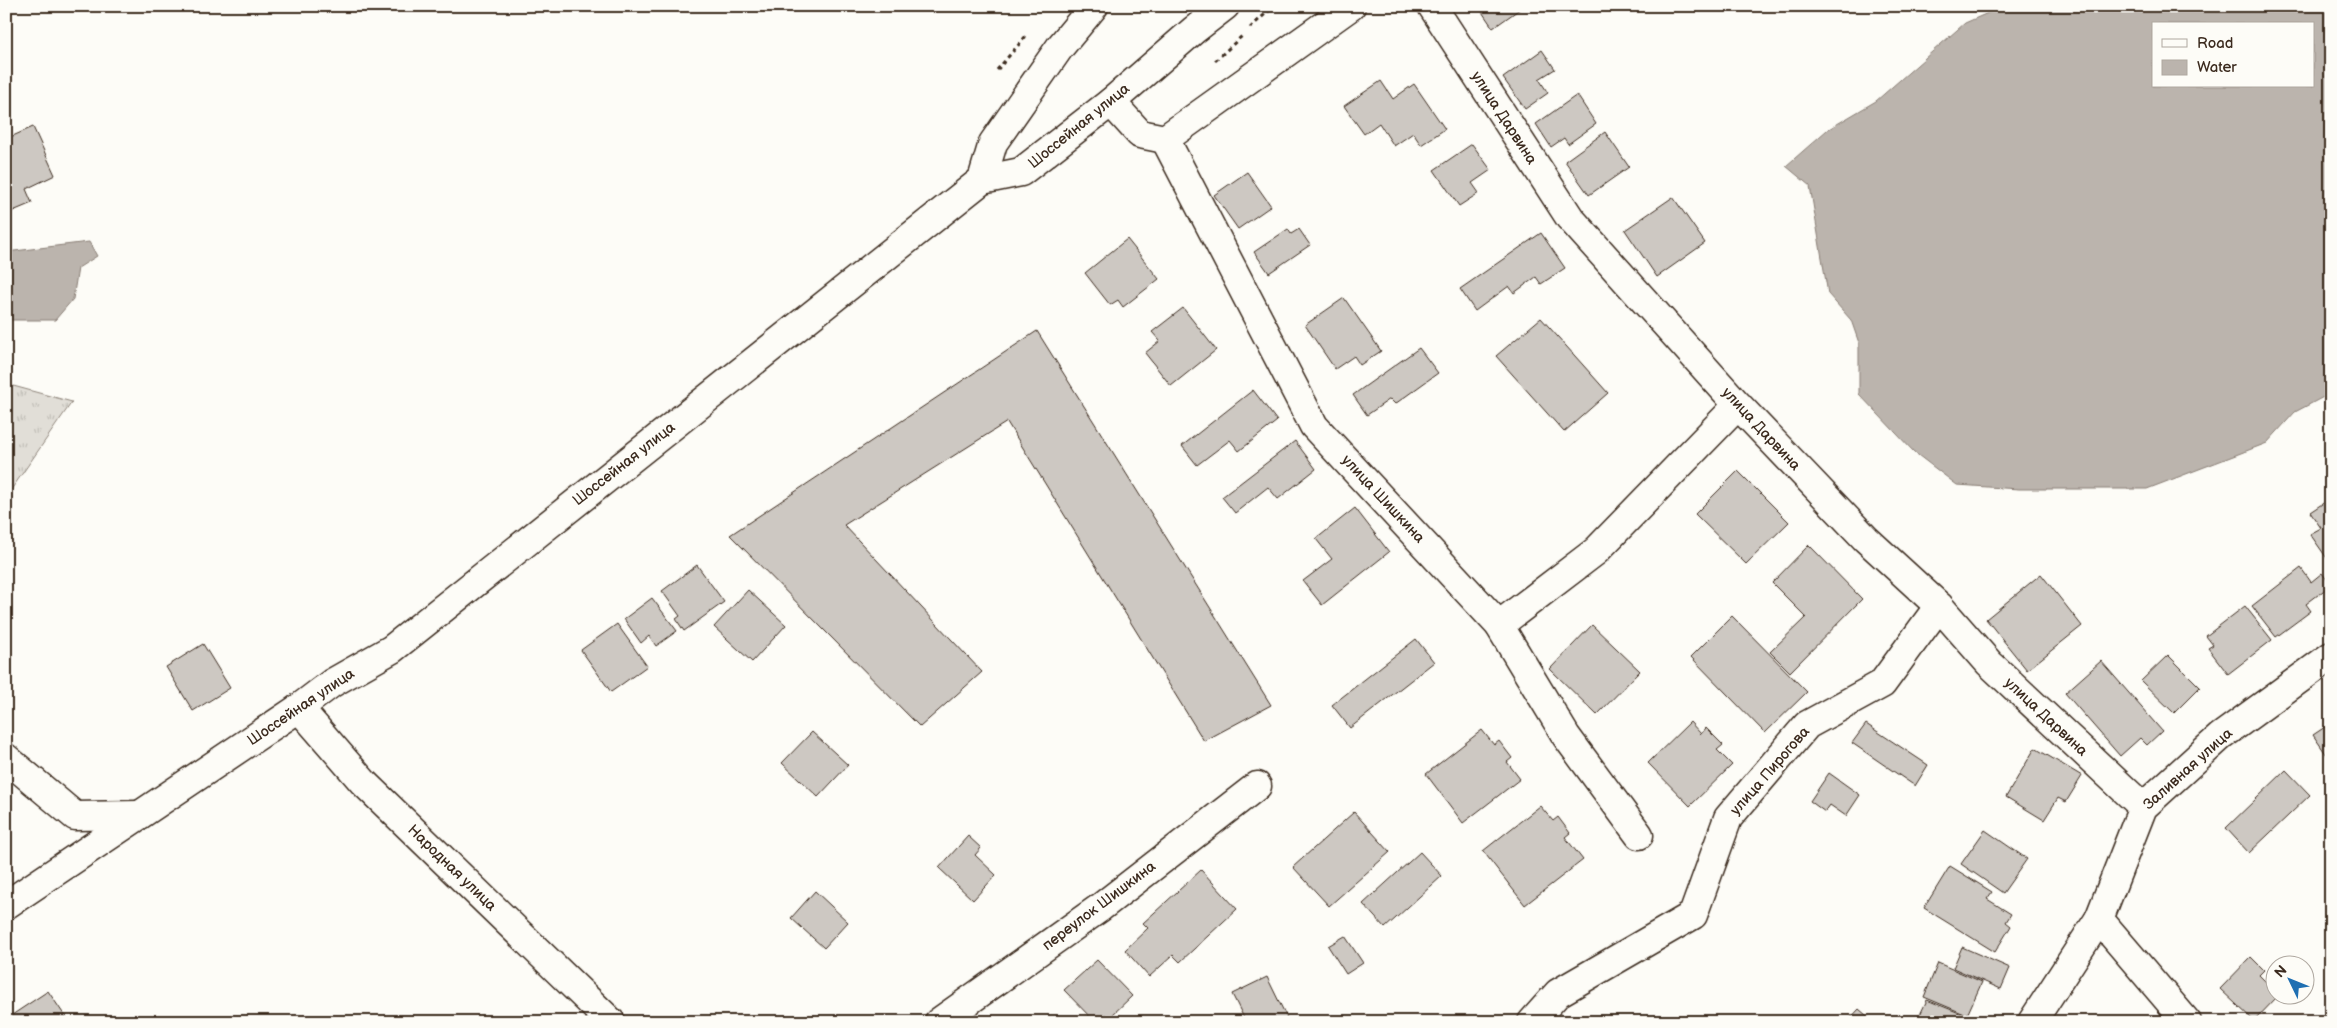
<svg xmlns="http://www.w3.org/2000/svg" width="2337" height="1028" font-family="'Balsamiq Sans',sans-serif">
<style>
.grass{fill:url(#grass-tufts);stroke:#8e847a}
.water{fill:#bbb4ad;stroke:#887d74;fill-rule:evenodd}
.building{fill:#cdc8c2;stroke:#3b2a1e}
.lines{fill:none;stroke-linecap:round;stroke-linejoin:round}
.minor-casing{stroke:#3b2a1e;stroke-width:31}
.major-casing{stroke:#3b2a1e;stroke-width:31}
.path{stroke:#3b2a1e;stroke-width:3;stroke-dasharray:4 4;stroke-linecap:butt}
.minor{stroke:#fdfcf7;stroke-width:28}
.major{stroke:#fdfcf7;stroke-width:28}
.labels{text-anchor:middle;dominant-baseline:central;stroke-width:5;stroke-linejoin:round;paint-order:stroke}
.street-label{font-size:15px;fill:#3b2a1e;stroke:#fdfcf7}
</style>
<defs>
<pattern id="grass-tufts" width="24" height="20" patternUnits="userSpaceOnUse" patternTransform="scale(1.25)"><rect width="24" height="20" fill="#e1ded7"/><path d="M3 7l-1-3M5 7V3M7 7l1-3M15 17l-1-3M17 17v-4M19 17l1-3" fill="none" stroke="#c2bfb8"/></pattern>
</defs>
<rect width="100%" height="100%" fill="#fdfcf7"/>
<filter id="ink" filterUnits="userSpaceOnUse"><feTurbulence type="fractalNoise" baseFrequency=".02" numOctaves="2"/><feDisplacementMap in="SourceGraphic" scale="10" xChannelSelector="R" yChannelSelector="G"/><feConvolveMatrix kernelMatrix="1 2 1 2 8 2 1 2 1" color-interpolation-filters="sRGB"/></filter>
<g filter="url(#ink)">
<path class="grass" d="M6,384L72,402L6,497Z"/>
<g class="water">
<path d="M2004,6H2331V393L2295,412L2267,443L2147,489H2019L1957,485L1914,452L1859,394V343L1851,320L1828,294L1810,186L1786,166L1827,130L1876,101L1965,23ZM2153,24H2313V86H2153Z"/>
<path d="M89,242L97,256L78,268L73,299L55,320H6V252Z"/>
</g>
<g class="building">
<path d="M1478,6H1524L1493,28Z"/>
<path d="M1542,50L1555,69L1539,79L1548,93L1525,109L1503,78Z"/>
<path d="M1381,81L1393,99L1414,84L1445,129L1421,145L1413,133L1394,146L1379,123L1364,134L1344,106Z"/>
<path d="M1577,95L1596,124L1568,144L1564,138L1551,147L1536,124Z"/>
<path d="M33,127L55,175L26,189L32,203L6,214V139Z"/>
<path d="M1605,132L1629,167L1589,195L1565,161Z"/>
<path d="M1472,144L1491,170L1472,183L1479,193L1459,206L1434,170Z"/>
<path d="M1247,172L1271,206L1238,229L1214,195Z"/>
<path d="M1673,197L1705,243L1657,277L1625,230Z"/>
<path d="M1288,229L1291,234L1299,229L1310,245L1269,273L1254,252Z"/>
<path d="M1541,233L1565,268L1541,284L1536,277L1514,293L1509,286L1475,311L1460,289Z"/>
<path d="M1127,239L1159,279L1123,307L1118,300L1110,305L1085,273Z"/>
<path d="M1344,298L1381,351L1360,365L1354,356L1335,369L1305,325Z"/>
<path d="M1183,308L1216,350L1171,386L1145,353L1160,341L1152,332Z"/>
<path d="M1541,318L1608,393L1564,432L1496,356Z"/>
<path d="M1037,331L1271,705L1204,741L1007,422L844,525L982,672L920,727L730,535Z"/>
<path d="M1419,348L1438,373L1395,404L1390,399L1367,415L1353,395Z"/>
<path d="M1253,390L1277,421L1239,451L1230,440L1197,465L1182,446Z"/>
<path d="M1295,441L1316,469L1278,499L1268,487L1235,513L1222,497Z"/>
<path d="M1738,471L1789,522L1746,564L1695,514Z"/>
<path d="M2331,498V564L2310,534L2321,528L2310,512Z"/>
<path d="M1355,508L1389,552L1322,605L1303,581L1332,559L1316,539Z"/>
<path d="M1809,545L1862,599L1790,672L1770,652L1806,617L1772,583Z"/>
<path d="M697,565L724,602L684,631L676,619L680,616L662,591Z"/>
<path d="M2301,568L2311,582L2322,573L2331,585L2306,604L2311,611L2276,637L2252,606Z"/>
<path d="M2041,574L2082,626L2027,670L1986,619Z"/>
<path d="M748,590L786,625L752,662L714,627Z"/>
<path d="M652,598L677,631L656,646L649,636L641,643L624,619Z"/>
<path d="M2245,606L2272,640L2228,674L2208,648L2213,645L2206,636Z"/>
<path d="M1732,616L1807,692L1765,733L1691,657Z"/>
<path d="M617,624L647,666L611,692L581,650Z"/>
<path d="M1592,625L1640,671L1597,715L1550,669Z"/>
<path d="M1416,639L1434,662L1350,728L1332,705Z"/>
<path d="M203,644L230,688L193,711L166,667Z"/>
<path d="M2168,655L2200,687L2174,713L2141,681Z"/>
<path d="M2101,661L2162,731L2147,745L2140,738L2120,756L2065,693Z"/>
<path d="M1690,722L1701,734L1706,728L1723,745L1717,750L1732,765L1690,806L1648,763Z"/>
<path d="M2331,723V761L2313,735Z"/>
<path d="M1866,724L1928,765L1915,786L1852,743Z"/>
<path d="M1482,730L1494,745L1499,741L1512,758L1507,762L1520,779L1463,823L1426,774Z"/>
<path d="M812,732L848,765L818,797L782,763Z"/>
<path d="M2035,748L2082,776L2066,802L2058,798L2044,820L2006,797Z"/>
<path d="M2286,770L2310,795L2249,853L2226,828Z"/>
<path d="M1829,773L1860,795L1846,816L1830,805L1825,812L1810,801Z"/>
<path d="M1540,806L1553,821L1558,817L1570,833L1565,837L1583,860L1525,905L1483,851Z"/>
<path d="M1354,812L1390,852L1329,906L1293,867Z"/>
<path d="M1985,830L2027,859L2003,893L1961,864Z"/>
<path d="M968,836L981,848L975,855L996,875L973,900L939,868Z"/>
<path d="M1420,852L1442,876L1385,928L1363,904Z"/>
<path d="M1950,866L1992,892L1987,899L2011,914L2006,922L2011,926L1995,952L1924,908Z"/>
<path d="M1201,870L1237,909L1180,962L1173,955L1149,977L1125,950L1148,928L1143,923Z"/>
<path d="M815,891L848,922L824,948L791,918Z"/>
<path d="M1345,936L1363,963L1346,974L1328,946Z"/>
<path d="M1962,947L2010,968L2001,989L1953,968Z"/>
<path d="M2251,957L2264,970L2259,975L2274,990V996H2278L2254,1021L2220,989Z"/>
<path d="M1097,960L1132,996L1109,1018L1106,1014L1098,1022H1095L1064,990Z"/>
<path d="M1938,963L1982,982L1967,1015L1924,997Z"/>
<path d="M1267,977L1289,1022H1246L1232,994Z"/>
<path d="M48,991L69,1022H6V1019Z"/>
<path d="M1927,1000L1972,1018L1970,1022L1917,1021Z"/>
<path d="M1859,1009L1874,1022H1847Z"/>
</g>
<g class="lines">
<g class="minor-casing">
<g id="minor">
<path d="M1432,6L1570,218L1738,405L1866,539L1939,606L1989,663L2143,807"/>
<path d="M1111,102L1140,134L1165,139L1351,6"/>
<path d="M1165,139L1314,426L1499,625L1566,736L1639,835"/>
<path d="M1499,625L1596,551L1738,405"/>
<path d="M6,758L75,816L139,815"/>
<path d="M2099,919L2187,1022"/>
<path d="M939,1022L1101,907L1257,786"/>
<path d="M1532,1022L1558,993L1693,915L1728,818L1807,725L1882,684L1939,606"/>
<path d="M2032,1022L2099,919L2143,807L2220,737L2331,656"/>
</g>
</g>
<g class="major-casing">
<g id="major">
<path d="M982,180L993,143L1060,47L1094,6"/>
<path d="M299,708L364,783L611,1022"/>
<path d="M6,905L299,708L332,683L392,649L982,180L1021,172L1111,102L1194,30L1225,6"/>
</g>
</g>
<g class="path">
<path d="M1250,28L1274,6"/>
<path d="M1215,61L1242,36"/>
<path d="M997,70L1026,36"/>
</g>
<use href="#minor" class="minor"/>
<use href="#major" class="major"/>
</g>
</g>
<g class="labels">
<g class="street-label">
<text transform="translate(1504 118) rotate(57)">улица Дарвина</text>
<text transform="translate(1079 126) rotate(-39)">Шоссейная улица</text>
<text transform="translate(1761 429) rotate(47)">улица Дарвина</text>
<text transform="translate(624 464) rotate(-38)">Шоссейная улица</text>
<text transform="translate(1383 499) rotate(47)">улица Шишкина</text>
<text transform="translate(301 707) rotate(-34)">Шоссейная улица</text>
<text transform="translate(2046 717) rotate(43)">улица Дарвина</text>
<text transform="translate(2188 769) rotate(-42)">Заливная улица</text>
<text transform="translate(1770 771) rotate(-49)">улица Пирогова</text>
<text transform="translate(452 868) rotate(44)">Народная улица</text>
<text transform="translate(1099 906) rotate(-37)">переулок Шишкина</text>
</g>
</g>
<rect width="2337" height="1028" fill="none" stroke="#fdfcf7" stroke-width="25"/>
<rect x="12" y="12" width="2312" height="1003" fill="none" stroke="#3b2a1e" stroke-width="2" filter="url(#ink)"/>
<rect x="2152" y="22" width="162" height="65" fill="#fdfcf7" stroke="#afa8a0"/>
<rect x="2162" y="39" width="25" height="8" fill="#fdfcf7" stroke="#afa8a0"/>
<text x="2197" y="48" font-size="15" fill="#3b2a1e">Road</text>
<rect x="2162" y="60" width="25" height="15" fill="#bbb4ad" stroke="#afa8a0"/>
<text x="2197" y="72" font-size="15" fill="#3b2a1e">Water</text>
<g transform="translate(2290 980) rotate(313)"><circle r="24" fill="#fdfcf7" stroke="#afa8a0"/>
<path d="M0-4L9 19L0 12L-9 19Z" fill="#1f6fb2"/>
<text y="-8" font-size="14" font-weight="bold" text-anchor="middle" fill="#3b2a1e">N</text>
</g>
</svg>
